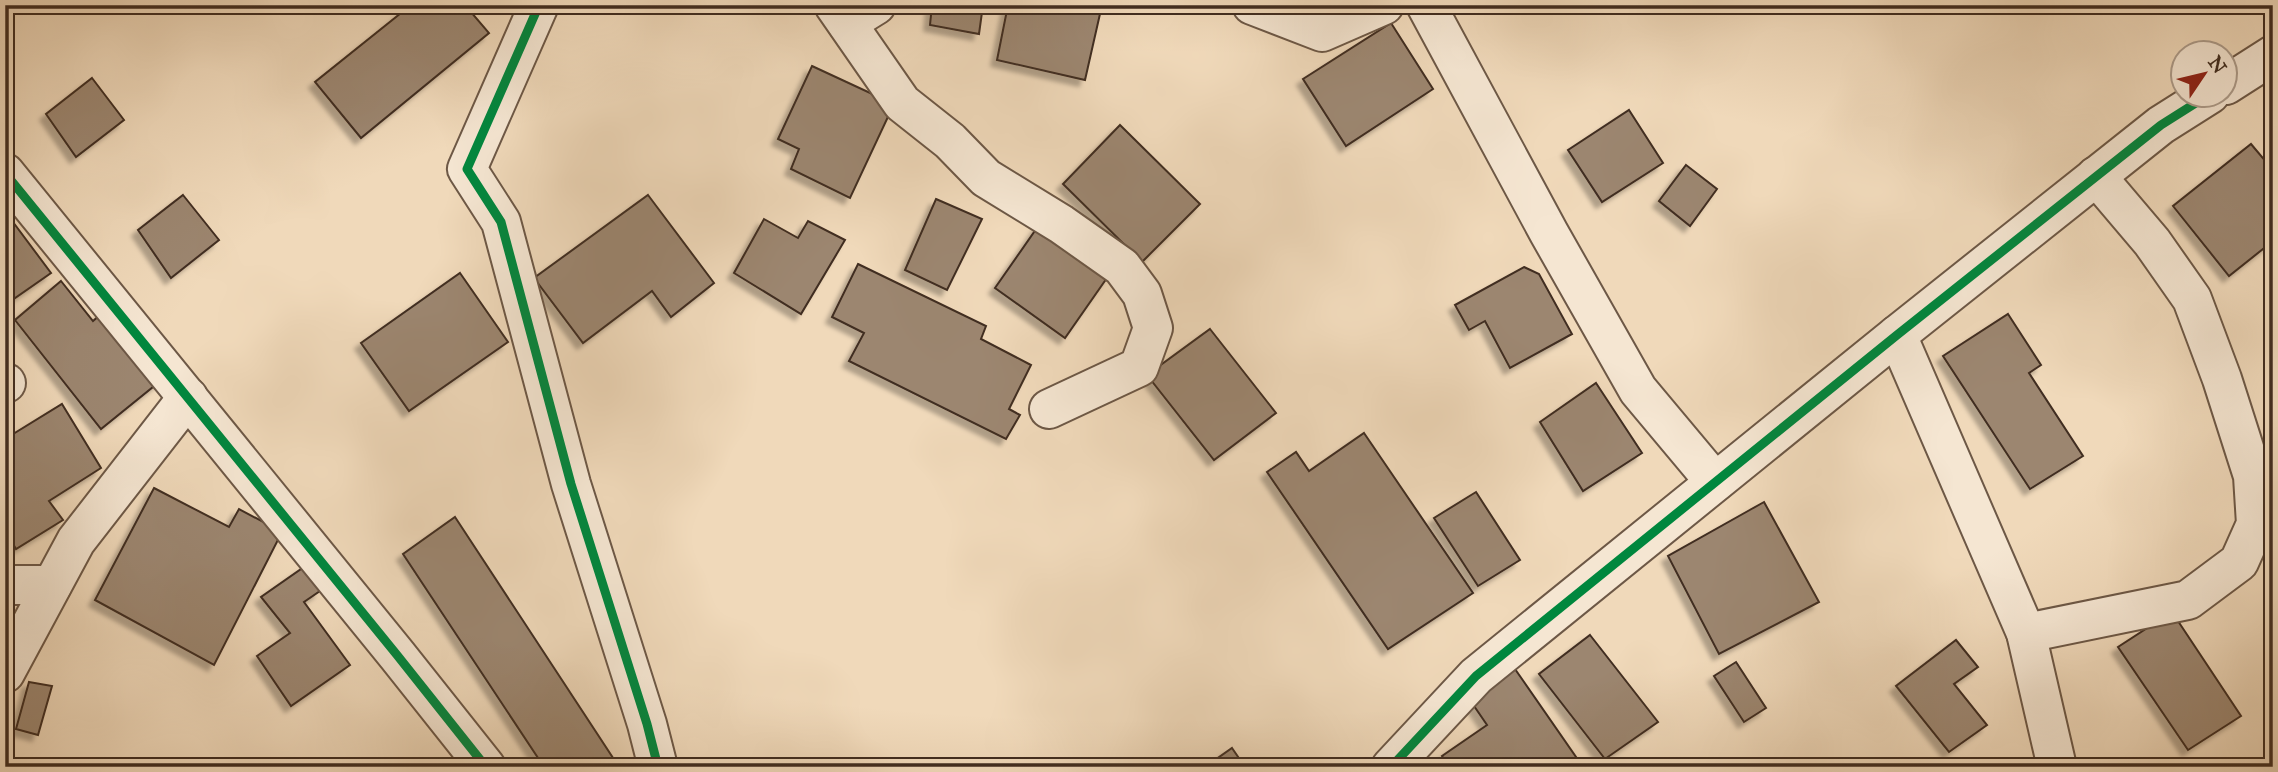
<svg xmlns="http://www.w3.org/2000/svg" width="2278" height="772" font-family="'IM FELL Great Primer',serif">
<style>
.building{fill:#9c8670;stroke:#412d20;stroke-width:2;filter:url(#shadow)}
.lines{fill:none;stroke-linecap:round;stroke-linejoin:round}
.minor-casing{stroke:#6d5846;stroke-width:42}
.minor{stroke:#f5e6d2;stroke-width:38}
.cycleway-casing{stroke:#f5e6d2;stroke-width:13}
.cycleway{stroke:#00873e;stroke-width:9}
</style>
<defs>
<filter id="shadow"><feDropShadow dx="-6" dy="6" stdDeviation="2" flood-color="#0004"/></filter>
</defs>
<rect width="100%" height="100%" fill="#f0d9ba"/>
<filter id="stains"><feTurbulence type="fractalNoise" baseFrequency=".00286" numOctaves="4"/><feColorMatrix values="0 0 0 0 .2 0 0 0 0 .09 0 0 0 0 .02 0 0 0 .5 -.17"/></filter>
<radialGradient id="worn" r=".72"><stop offset=".6" stop-color="#630" stop-opacity="0"/><stop offset="1" stop-color="#630" stop-opacity=".3"/></radialGradient>
<g class="building">
<path d="M411,5H465L489,33L361,138L315,82Z"/>
<path d="M932,5H983L979,34L930,25Z"/>
<path d="M1008,5H1102L1085,80L997,60Z"/>
<path d="M1391,23L1433,89L1346,146L1303,79Z"/>
<path d="M812,66L894,104L850,198L791,169L799,149L778,139Z"/>
<path d="M92,78L124,120L76,157L46,114Z"/>
<path d="M1629,110L1663,163L1602,202L1568,150Z"/>
<path d="M1120,125L1200,204L1142,262L1063,184Z"/>
<path d="M2251,144L2273,170V241L2229,276L2173,206Z"/>
<path d="M1686,165L1717,189L1690,226L1659,201Z"/>
<path d="M183,195L219,240L171,278L138,230Z"/>
<path d="M648,195L714,283L671,317L652,291L583,343L534,278Z"/>
<path d="M936,199L982,219L947,290L905,270Z"/>
<path d="M10,218L51,273L5,305V221Z"/>
<path d="M764,219L798,238L808,221L845,240L801,314L734,273Z"/>
<path d="M1039,225L1109,275L1065,338L995,288Z"/>
<path d="M858,264L986,326L981,339L1031,365L1009,409L1020,415L1006,439L849,361L864,333L832,317Z"/>
<path d="M1524,267L1539,274L1572,334L1510,368L1485,321L1469,330L1455,305Z"/>
<path d="M460,273L508,342L409,411L361,343Z"/>
<path d="M61,281L93,321L108,308L164,378L101,429L15,320Z"/>
<path d="M2008,314L2041,365L2029,373L2083,456L2030,489L1943,356Z"/>
<path d="M1210,329L1276,413L1214,460L1147,375Z"/>
<path d="M1596,383L1642,453L1583,491L1540,422Z"/>
<path d="M62,404L101,468L49,501L63,520L16,549L5,530V514L13,509L5,497V439Z"/>
<path d="M1364,433L1473,593L1388,649L1267,472L1296,452L1309,471Z"/>
<path d="M154,488L229,527L239,509L282,532L214,665L95,600Z"/>
<path d="M1476,492L1520,560L1478,586L1434,518Z"/>
<path d="M1764,502L1819,602L1719,654L1668,556Z"/>
<path d="M455,517L619,767H544L403,554Z"/>
<path d="M304,567L320,591L304,602L350,665L291,706L257,656L290,633L261,597Z"/>
<path d="M2172,612L2241,716L2188,750L2118,647Z"/>
<path d="M1590,635L1658,722L1605,759L1539,674Z"/>
<path d="M1956,640L1978,667L1954,684L1987,725L1949,752L1896,686Z"/>
<path d="M1736,662L1766,708L1744,722L1714,676Z"/>
<path d="M1515,669L1583,767H1449L1442,756L1487,725L1472,703Z"/>
<path d="M29,682L52,686L38,735L16,729Z"/>
<path d="M1232,748L1245,767H1205Z"/>
</g>
<g class="lines">
<g class="minor-casing">
<g id="minor">
<path d="M539,5L467,169L501,222L571,484L647,724L658,767"/>
<path d="M834,5L902,103L950,141L986,178L1061,224L1122,267L1142,294L1153,328L1139,367L1049,409"/>
<path d="M1252,5L1322,32L1384,5"/>
<path d="M1426,5L1549,233L1638,390L1715,482"/>
<path d="M847,23L876,5"/>
<path d="M2226,85L2273,55"/>
<path d="M5,173L397,655L486,767"/>
<path d="M1897,335L2026,633L2057,767"/>
<path d="M5,383H6"/>
<path d="M5,585H52"/>
<path d="M2026,633L2188,600L2239,562L2256,524L2253,476L2222,379L2192,299L2152,242L2096,176"/>
<path d="M5,673L76,541L188,397"/>
<path d="M1391,767L1476,676L1897,335L2161,125L2210,94"/>
</g>
</g>
<use href="#minor" class="minor"/>
<g class="cycleway-casing">
<g id="cycleway">
<path d="M539,5L467,169L501,222L571,484L647,724L658,767"/>
<path d="M5,173L397,655L486,767"/>
<path d="M1391,767L1476,676L1897,335L2161,125L2210,94"/>
</g>
</g>
<use href="#cycleway" class="cycleway"/>
</g>
<rect width="2278" height="772" fill="none" stroke="#f0d9ba" stroke-width="28"/>
<rect x="7" y="7" width="2264" height="758" fill="none" stroke="#412d20" stroke-width="3.5"/>
<rect x="14" y="14" width="2250" height="744" fill="none" stroke="#412d20" stroke-width="2"/>
<g transform="translate(2204 74) rotate(55)"><circle r="33" fill="#f5e6d2" stroke="#ad9c8b" stroke-width="2"/>
<path d="M0-5L12 26L0 18L-12 26Z" fill="#8f2418"/>
<text y="-10" font-size="19" font-weight="bold" text-anchor="middle" fill="#412d20">N</text>
</g>
<rect width="100%" height="100%" filter="url(#stains)"/>
<rect width="100%" height="100%" fill="url(#worn)"/>
</svg>
